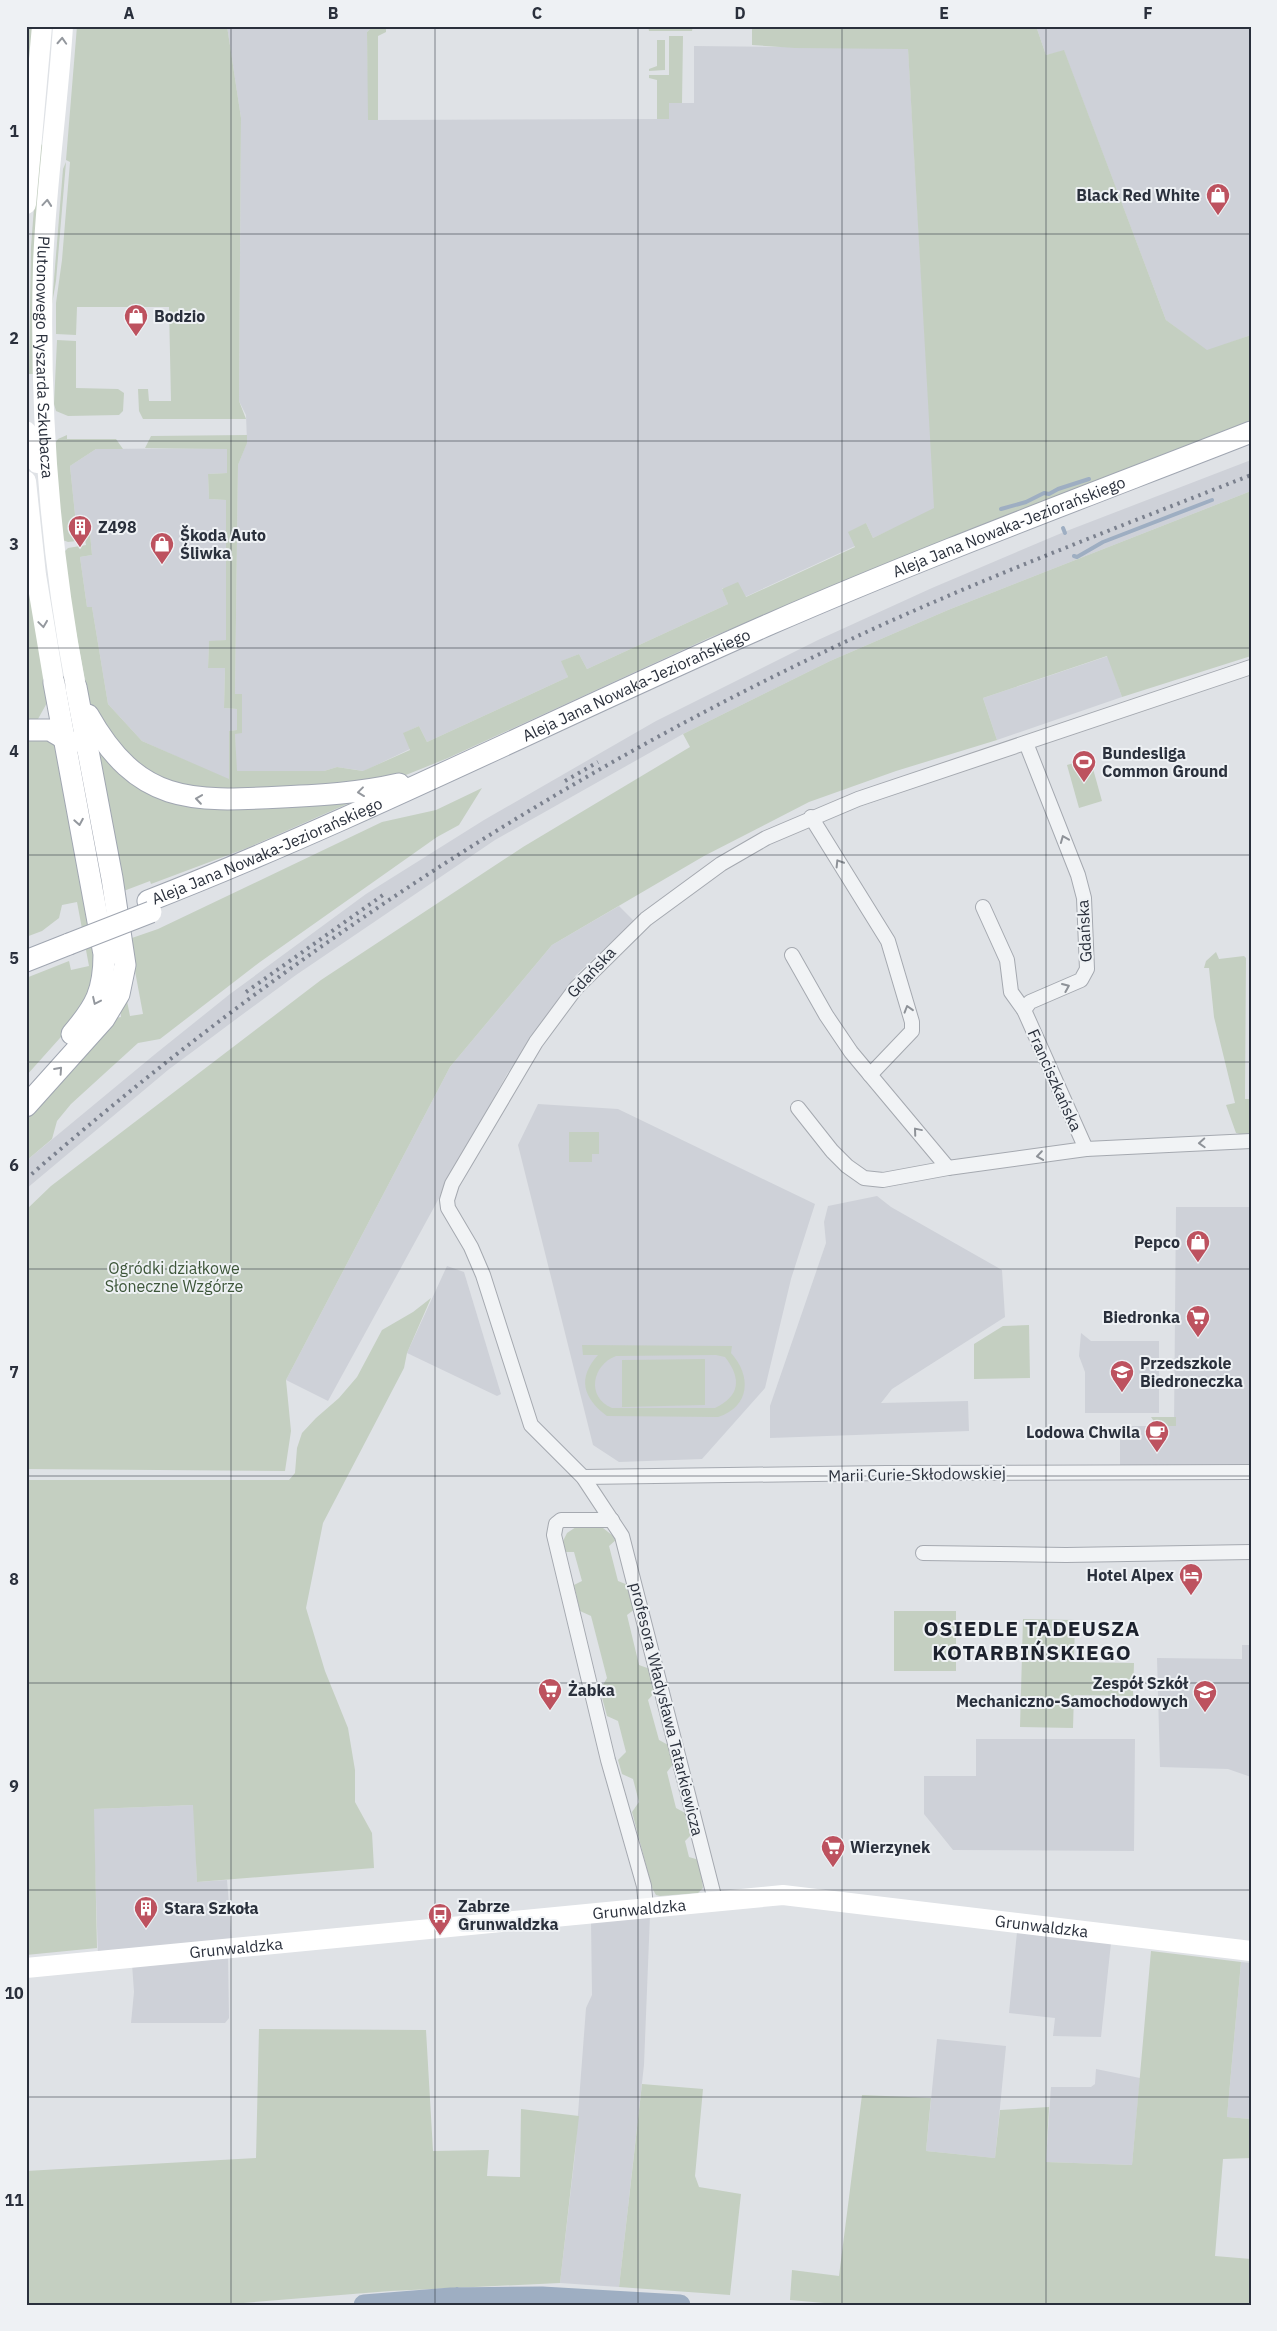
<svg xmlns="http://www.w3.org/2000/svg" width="1277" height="2331" font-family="'IBM Plex Sans',sans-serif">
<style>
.built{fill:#ced1d8}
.green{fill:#c4cfc1;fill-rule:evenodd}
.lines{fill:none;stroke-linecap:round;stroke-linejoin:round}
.stream{stroke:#9eaec2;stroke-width:4}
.river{stroke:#9eaec2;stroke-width:21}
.street-casing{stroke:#a5a9b0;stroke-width:16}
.primary-casing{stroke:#a0a6b1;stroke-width:23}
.street{stroke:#f1f3f5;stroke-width:14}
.secondary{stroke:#fff;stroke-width:20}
.primary{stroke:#fff;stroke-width:21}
.rail{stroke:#7b818e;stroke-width:4;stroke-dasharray:2.5 5;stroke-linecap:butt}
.primary-bridge-casing{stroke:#a0a6b1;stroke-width:23;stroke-linecap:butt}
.primary-bridge{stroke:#fff;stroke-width:21}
.oneway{stroke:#94989e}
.oneway2{stroke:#8e9298}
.grid{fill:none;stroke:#2a303c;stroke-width:1;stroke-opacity:0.55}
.labels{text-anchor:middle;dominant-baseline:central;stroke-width:4;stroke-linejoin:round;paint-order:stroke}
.poi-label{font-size:16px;font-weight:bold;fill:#2a303c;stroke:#eef1f4;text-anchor:start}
.street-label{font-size:16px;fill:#2a303c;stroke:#eef1f4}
.park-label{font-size:16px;fill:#3d5639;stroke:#eef1f4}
.district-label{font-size:21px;font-weight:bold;letter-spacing:1px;fill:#1c212d;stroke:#eef1f4}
.neatline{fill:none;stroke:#2a303c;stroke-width:2}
.grid-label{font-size:16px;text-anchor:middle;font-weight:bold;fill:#2a303c}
</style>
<rect width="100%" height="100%" fill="#dfe2e6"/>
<g class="built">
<path d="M227,26H373L367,32L369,120L669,119V103H694V46L908,48L935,509L873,538L866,523L855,546L745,597L722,588L728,604L587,669L579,654L562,661L568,677L427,742L419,726L404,733L410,749L364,771L337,767L324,771H236L235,733H242V695H235L238,465L247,442L246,415L239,401L241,118Z"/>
<path d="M1036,26H1251V335L1207,351L1166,320L1064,51L1046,55Z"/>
<path d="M227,448V473L208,474L209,499L226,500V640L209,642L208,667L225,668L224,708L237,709V730L229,731V780L142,741L108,704L92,607H87L80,557L92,555L90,533L77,534L70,466L96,449Z"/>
<path d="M1251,460V491L948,610L830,661L683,734L495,840L296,975L243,1014L168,1070L26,1189V1161L154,1055L230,994L366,894L484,820L656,721L818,640L932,588L1064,532Z"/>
<path d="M1108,656L1122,697L997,740L983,698Z"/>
<path d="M619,906L634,921L576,975L507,1074L328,1401L286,1380L450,1067L552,945Z"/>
<path d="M538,1104L618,1109L815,1204L791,1279L765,1388L702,1459L619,1462L593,1445L518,1145Z"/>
<path d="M877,1196L891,1207L1002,1270L1005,1317L892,1389L881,1403L968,1401L969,1431L770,1438V1406L826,1243L824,1222L828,1206Z"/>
<path d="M1176,1207H1251V1466H1120V1426H1174Z"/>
<path d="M447,1266L464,1272L501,1394L497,1396L407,1353Z"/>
<path d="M1081,1333L1091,1341H1159V1413H1085V1372L1079,1356Z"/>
<path d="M1242,1645H1251V1777L1228,1769L1160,1767L1157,1658L1242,1659Z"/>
<path d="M976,1739H1135L1134,1851L953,1850L924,1814V1776H976Z"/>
<path d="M194,1805L197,1882L227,1880L232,1942L98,1955L93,1809Z"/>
<path d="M650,1915L644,2065L619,2287L560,2283L575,2154L586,2008L592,1995L591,1921Z"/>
<path d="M1017,1932L1111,1943L1101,2037L1053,2036L1055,2018L1009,2013Z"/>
<path d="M228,1953L229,2018L225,2023H131L134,1992L132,1964Z"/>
<path d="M1241,1962L1251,1963V2119L1227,2117Z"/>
<path d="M937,2039L1006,2046L995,2158L926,2151Z"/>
<path d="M1096,2069L1140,2078L1132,2165L1046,2162L1051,2087H1091L1095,2084Z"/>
</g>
<g class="green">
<path d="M26,26H35L26,131Z"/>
<path d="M77,26H227L241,118L239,401L246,419H143L139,411L138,389H148L149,401H171L169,307H77L76,335L56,334V303L62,260L70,162L66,160Z"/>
<path d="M373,26H386V32L378,36V120H368L367,32Z"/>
<path d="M648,26H693L692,31H649Z"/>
<path d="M752,26H1036L1046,55L1064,50L1166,320L1207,350L1251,335V425L711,637L448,758L391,781L210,794L139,770L94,712L88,698L62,554L68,548L86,545L85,540L68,542L60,539L54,445L58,439L67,435V439H116L123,449H96L70,466L77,534L90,533L92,555L80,557L87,607H92L108,704L142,741L229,779V731L237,730V709L224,708L225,668H208L209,641L226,640V500L209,499L208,474L227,473V449L145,448L151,436L247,435V443L238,465L235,694H242V733L235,734L237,771H324L337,767L363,771L410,750L403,733L419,726L427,742L568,677L561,661L579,654L587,669L728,604L722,589L738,582L746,597L855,547L848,532L866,523L873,538L934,508L908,49L795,48L752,45Z"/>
<path d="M669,36H683L682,103H669V119H657V80L649,78V75H669Z"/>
<path d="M657,40H665V70L649,71V69L657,66Z"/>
<path d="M39,142L45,148L36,374H29L31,247Z"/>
<path d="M66,162L56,281L52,304L63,169Z"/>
<path d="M57,340L76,341V388L118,389L124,393L123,411L119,415L68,416L56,411L54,404Z"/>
<path d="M1251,491V656L1122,697L1107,656L983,698L997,740L896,771L809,802L704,856L552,945L450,1067L286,1380L291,1431L285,1471L26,1469V1210L51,1186L321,980L523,847L690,747L683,734L830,661L948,610Z"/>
<path d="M26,550L48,701L38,719L26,726Z"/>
<path d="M92,734L143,785L354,801L247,848L151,884L150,881L121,892Z"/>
<path d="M55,736L98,968L85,1010L26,1076V978L69,961L71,970L89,966L77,902L62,905L59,918L42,931L26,937V737Z"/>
<path d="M1090,758L1102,801L1079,808L1067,765Z"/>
<path d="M482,788L459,825L437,837L260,962L160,1039L138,1043L71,1104L57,1121L52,1139L26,1161V1114L110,1019L121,1017L120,1008L127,1001L130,1016L143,1014L129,939L158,929L382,822L436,810Z"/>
<path d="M1216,952L1219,959L1244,956L1246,958L1245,1099H1251V1137L1236,1133L1226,1105L1235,1103L1214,1017L1209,968H1204L1206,961Z"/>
<path d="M569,1132H599V1154H592V1162H569Z"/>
<path d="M431,1298L407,1353L404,1368L323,1523L306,1608L325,1671L348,1728L355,1770V1802L372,1833L374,1868L197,1882L193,1805L94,1809L97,1948L26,1955V1480H289L295,1473L297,1448L302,1433L316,1418L339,1398L357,1377L382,1330L413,1312Z"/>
<path d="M1029,1325L1030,1378L974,1379V1344L1003,1326Z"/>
<path d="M582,1345L732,1346L731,1353C752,1376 750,1407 718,1417L607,1416C583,1398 577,1378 598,1355H583ZM716,1355L725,1357C742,1379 740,1396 715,1408H612C586,1397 592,1365 616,1356Z"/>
<path d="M705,1359V1405L622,1407V1360Z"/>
<path d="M1151,1417H1176V1426H1157Z"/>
<path d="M576,1527L603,1528L617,1539L609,1546L618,1581L628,1585L635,1609L627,1615L639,1665L650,1669L656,1691L648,1700L659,1740L670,1746L674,1763L667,1772L676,1808L687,1814L692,1834L685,1841L689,1857L699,1860L703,1888L698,1893L660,1896L656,1895L652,1888L632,1812L639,1802L633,1779L622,1774L618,1760L626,1752L618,1721L607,1716L600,1690L607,1678L591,1616L580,1611L574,1585L582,1581L574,1552H565L562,1543L567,1533Z"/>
<rect x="894" y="1611" width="62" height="60"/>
<path d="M1023,1619L1075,1620L1074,1662L1134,1663L1133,1696L1074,1695L1073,1728L1020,1727Z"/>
<path d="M1151,1951L1241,1962L1227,2117L1251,2119V2158L1223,2159L1215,2256L1251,2259V2300L1247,2305H847L790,2300L792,2270L839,2276L862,2095L931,2098L926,2151L995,2158L1000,2110L1049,2107L1046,2162L1132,2165Z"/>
<path d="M259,2029L426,2030L433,2151L489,2150L487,2176L520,2177L521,2109L579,2116L560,2283L390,2291L218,2305H26V2171L256,2158Z"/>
<path d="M642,2084L703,2089L695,2176L699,2187L741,2194L730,2295L619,2287Z"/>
</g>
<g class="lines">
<g class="stream">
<path d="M1001,509L1026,502L1044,493L1049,494L1058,489L1089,479"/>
<path d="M1063,528L1065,533"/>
<path d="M1074,556L1077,557L1103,542L1212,500"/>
<path d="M451,2298L457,2289"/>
<path d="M482,2298L485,2305"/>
</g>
<path class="river" d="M364,2305L451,2298L542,2297L680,2305"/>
<g class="street-casing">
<g id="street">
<path d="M811,817L888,941L912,1022V1031L870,1075"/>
<path d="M983,907L1007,960L1011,992L1024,1010L1086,1149"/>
<path d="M792,955L826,1015L851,1052L948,1168"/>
<path d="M1024,1010L1030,1002L1081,980L1087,969L1084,898L1078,875L1026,743"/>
<path d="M798,1108L832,1151L847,1166L864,1178L883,1180L948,1168L1086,1149L1251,1141"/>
<path d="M583,1477L886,1473L1251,1472"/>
<path d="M612,1520H561L556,1524L554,1535L608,1760L644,1886L646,1907"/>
<path d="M923,1553L1066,1555L1251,1552"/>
<path d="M715,1900L622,1536L583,1477L531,1425L483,1275L471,1247L448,1208L447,1200L452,1184L536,1042L576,988L646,919L721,864L766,838L858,799L1251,667"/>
</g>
</g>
<g class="primary-casing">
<g id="primary">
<path d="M54,683L104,954C104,991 96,1006 72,1034"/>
<path d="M88,715C138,804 190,802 282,797C322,795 360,793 399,784"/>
<path d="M30,730H50L72,743"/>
<path id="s3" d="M148,901C360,818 562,715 770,624C928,555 1090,495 1251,432"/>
<path d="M26,961L69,944"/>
<path d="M26,1106L104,1019L119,994L125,965L112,878L76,687"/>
</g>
</g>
<use href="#street" class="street"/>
<g class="secondary">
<path id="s1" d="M63,26C58,106 46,185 43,264C39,407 49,547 76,687"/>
<path d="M26,204L42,26"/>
<path d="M26,431L33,441L37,463"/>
<path d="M26,481L36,575L54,683"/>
<path id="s2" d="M26,1968L783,1895L1251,1951"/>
</g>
<use href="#primary" class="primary"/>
<g class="rail">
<path d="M565,781L598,762"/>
<path d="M246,992L383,895"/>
<path d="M26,1179C268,967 538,788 828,650C966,584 1109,531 1251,475"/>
</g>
<g class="primary-bridge-casing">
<path id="primary-bridge" d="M69,944L151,912"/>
</g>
<use href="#primary-bridge" class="primary-bridge"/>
</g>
<defs><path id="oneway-chevron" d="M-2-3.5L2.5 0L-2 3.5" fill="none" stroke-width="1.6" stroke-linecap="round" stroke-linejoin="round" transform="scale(1.25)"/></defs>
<g class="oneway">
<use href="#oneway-chevron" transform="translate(62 41) rotate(-87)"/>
<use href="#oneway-chevron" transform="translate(47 203) rotate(-85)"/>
<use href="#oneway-chevron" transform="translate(43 624) rotate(82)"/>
<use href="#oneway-chevron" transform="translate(361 792) rotate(173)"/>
<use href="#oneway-chevron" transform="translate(199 799) rotate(-172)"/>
<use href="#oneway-chevron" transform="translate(79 822) rotate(80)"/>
<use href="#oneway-chevron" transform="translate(96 1001) rotate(115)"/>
<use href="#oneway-chevron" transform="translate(59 1070) rotate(-48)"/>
</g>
<g class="oneway2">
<use href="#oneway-chevron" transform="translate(1064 839) rotate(-112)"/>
<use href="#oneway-chevron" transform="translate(839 863) rotate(-122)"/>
<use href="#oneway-chevron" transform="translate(1066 987) rotate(-23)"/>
<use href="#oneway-chevron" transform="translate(908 1009) rotate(-107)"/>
<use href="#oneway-chevron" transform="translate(917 1131) rotate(-130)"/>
<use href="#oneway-chevron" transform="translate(1202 1143) rotate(177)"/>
<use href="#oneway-chevron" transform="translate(1040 1156) rotate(172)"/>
</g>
<path class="grid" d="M231,26V2305M435,26V2305M638,26V2305M842,26V2305M1046,26V2305M26,234H1251M26,441H1251M26,648H1251M26,855H1251M26,1062H1251M26,1269H1251M26,1476H1251M26,1683H1251M26,1890H1251M26,2097H1251"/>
<defs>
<g id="shop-pin" transform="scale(1.25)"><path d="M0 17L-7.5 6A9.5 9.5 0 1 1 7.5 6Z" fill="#bd525f" stroke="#eef1f4"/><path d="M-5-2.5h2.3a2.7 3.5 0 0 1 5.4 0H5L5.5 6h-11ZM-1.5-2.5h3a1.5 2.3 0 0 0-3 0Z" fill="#fff"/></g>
<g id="building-pin" transform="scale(1.25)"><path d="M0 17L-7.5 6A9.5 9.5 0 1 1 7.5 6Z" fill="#bd525f" stroke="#eef1f4"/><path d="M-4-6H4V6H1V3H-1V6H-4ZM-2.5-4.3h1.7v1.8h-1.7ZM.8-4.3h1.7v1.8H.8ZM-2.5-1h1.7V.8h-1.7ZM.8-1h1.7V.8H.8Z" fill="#fff"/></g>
<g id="stadium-pin" transform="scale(1.25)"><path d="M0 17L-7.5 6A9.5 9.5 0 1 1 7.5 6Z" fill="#bd525f" stroke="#eef1f4"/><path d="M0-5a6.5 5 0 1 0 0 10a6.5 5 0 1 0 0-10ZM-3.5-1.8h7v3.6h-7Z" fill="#fff"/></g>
<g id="supermarket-pin" transform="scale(1.25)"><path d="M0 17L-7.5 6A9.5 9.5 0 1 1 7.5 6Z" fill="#bd525f" stroke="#eef1f4"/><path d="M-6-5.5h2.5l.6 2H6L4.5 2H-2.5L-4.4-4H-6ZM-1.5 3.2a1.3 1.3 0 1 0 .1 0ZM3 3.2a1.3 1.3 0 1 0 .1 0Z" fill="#fff"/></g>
<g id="school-pin" transform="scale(1.25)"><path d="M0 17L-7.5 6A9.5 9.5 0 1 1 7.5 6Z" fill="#bd525f" stroke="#eef1f4"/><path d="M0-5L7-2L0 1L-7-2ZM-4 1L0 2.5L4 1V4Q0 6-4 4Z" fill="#fff"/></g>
<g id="cafe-pin" transform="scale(1.25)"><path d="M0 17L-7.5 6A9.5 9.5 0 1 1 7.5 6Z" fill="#bd525f" stroke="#eef1f4"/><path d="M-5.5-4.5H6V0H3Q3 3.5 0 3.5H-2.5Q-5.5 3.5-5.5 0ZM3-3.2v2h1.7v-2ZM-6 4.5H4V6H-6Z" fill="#fff"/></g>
<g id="hotel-pin" transform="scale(1.25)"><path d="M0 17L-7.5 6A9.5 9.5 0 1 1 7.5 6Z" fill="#bd525f" stroke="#eef1f4"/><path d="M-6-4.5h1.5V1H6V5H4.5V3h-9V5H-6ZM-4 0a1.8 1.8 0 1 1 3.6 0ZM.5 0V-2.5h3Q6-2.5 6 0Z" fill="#fff"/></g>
<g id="bus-pin" transform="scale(1.25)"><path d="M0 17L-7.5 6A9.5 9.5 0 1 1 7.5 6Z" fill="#bd525f" stroke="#eef1f4"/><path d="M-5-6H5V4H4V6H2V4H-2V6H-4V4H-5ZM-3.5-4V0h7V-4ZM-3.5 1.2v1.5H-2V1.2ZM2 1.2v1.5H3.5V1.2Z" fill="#fff"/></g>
</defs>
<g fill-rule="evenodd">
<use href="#shop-pin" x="1218" y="195"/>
<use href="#shop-pin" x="136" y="316"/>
<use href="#building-pin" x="80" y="527"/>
<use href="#shop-pin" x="162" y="544"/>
<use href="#stadium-pin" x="1084" y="762"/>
<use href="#shop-pin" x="1198" y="1242"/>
<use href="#supermarket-pin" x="1198" y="1317"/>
<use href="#school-pin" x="1122" y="1372"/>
<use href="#cafe-pin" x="1157" y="1432"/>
<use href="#hotel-pin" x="1191" y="1575"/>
<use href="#supermarket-pin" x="550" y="1690"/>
<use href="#school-pin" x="1205" y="1692"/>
<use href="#supermarket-pin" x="833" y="1847"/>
<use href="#building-pin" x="146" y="1908"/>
<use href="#bus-pin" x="440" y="1915"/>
</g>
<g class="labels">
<g class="poi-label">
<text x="1200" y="195" text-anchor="end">Black Red White</text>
<text x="154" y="316">Bodzio</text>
<text x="98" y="527">Z498</text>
<text x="180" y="535">Škoda Auto<tspan x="180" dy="18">Śliwka</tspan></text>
<text x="1102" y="753">Bundesliga<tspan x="1102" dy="18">Common Ground</tspan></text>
<text x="1180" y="1242" text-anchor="end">Pepco</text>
<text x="1180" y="1317" text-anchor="end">Biedronka</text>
<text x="1140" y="1363">Przedszkole<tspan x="1140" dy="18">Biedroneczka</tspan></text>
<text x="1140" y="1432" text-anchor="end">Lodowa Chwila</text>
<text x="1174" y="1575" text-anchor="end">Hotel Alpex</text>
<text x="1188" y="1683" text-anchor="end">Zespół Szkół<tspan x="1188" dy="18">Mechaniczno-Samochodowych</tspan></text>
<text x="568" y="1690">Żabka</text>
<text x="850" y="1847">Wierzynek</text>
<text x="458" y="1906">Zabrze<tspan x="458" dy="18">Grunwaldzka</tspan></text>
<text x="164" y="1908">Stara Szkoła</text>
</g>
<g class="street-label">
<text stroke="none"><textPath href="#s1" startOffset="332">Plutonowego Ryszarda Szkubacza</textPath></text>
<text stroke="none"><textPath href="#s3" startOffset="939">Aleja Jana Nowaka-Jeziorańskiego</textPath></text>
<text stroke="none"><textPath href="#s3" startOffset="534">Aleja Jana Nowaka-Jeziorańskiego</textPath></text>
<text stroke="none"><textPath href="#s3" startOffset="129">Aleja Jana Nowaka-Jeziorańskiego</textPath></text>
<text transform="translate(1084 931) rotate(-93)">Gdańska</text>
<text transform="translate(591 972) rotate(-47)">Gdańska</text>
<text transform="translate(1055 1080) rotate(66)">Franciszkańska</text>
<text transform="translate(917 1474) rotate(-1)">Marii Curie-Skłodowskiej</text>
<text transform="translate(667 1709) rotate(76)">profesora Władysława Tatarkiewicza</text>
<text stroke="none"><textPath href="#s2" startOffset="616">Grunwaldzka</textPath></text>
<text stroke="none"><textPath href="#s2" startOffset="1021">Grunwaldzka</textPath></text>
<text stroke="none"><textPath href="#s2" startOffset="211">Grunwaldzka</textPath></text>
</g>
<g class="park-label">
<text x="174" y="1268">Ogródki działkowe<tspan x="174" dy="18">Słoneczne Wzgórze</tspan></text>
</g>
<g class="district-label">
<text x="1032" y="1628">OSIEDLE TADEUSZA<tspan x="1032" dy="24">KOTARBIŃSKIEGO</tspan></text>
</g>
</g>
<rect width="1277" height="2331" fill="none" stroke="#eef1f4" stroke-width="55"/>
<rect x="28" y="28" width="1222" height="2276" class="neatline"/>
<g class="grid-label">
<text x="129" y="19">A</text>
<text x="333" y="19">B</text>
<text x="537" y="19">C</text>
<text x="740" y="19">D</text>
<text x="944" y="19">E</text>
<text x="1148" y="19">F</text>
<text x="14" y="137">1</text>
<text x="14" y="344">2</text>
<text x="14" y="550">3</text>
<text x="14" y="757">4</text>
<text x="14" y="964">5</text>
<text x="14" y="1171">6</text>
<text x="14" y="1378">7</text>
<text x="14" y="1585">8</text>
<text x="14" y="1792">9</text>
<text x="14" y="1999">10</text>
<text x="14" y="2206">11</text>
</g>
</svg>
